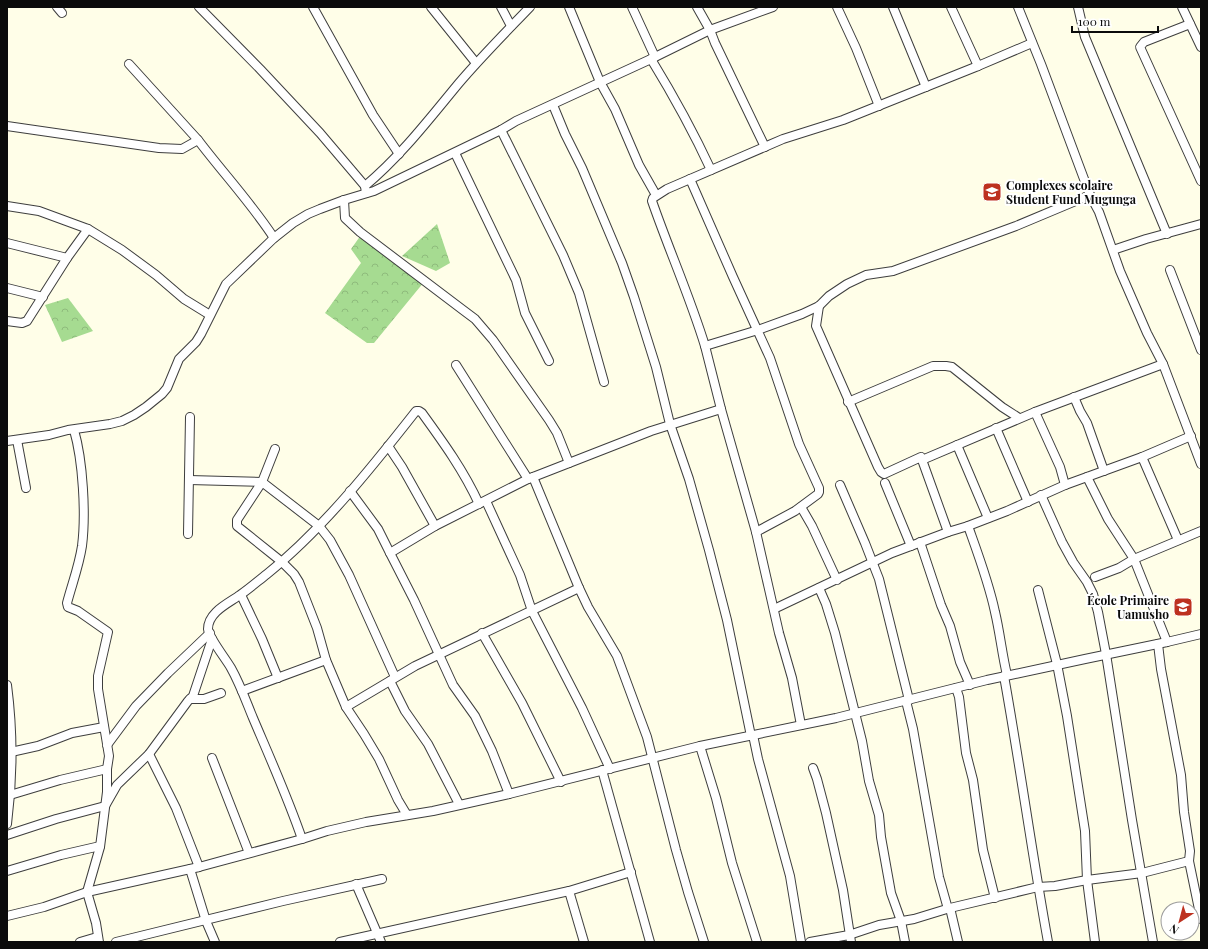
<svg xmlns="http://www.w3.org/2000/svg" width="1208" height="949" font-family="'Playfair Display',serif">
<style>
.forest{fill:url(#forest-crowns)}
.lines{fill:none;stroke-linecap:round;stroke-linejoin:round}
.minor-casing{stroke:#3e3e3e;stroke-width:10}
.minor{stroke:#fff;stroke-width:8}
.labels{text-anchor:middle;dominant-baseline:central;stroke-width:4;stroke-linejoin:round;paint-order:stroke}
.poi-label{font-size:12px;font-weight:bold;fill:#0b0b0b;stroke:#fff;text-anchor:start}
</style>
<defs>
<pattern id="forest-crowns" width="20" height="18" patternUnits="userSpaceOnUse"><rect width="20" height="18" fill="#a6db91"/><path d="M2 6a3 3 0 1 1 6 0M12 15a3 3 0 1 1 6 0" fill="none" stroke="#8ebb7c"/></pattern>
</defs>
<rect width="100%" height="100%" fill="#fffee8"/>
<g class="forest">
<path d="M437,224L450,263L436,271L402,256Z"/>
<path d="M361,235L424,282L374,343H367L325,313L361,263L351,249Z"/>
<path d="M68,298L93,331L62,342L45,305Z"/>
</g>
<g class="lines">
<g class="minor-casing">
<g id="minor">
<path d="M57,7L62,13"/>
<path d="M199,7L260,69L320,133L365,186"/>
<path d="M313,7L373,115L399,154"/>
<path d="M431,7L476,63"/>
<path d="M501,7L511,26"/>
<path d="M569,7L600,82L615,109L639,165L656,195"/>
<path d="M632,7L655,57"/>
<path d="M697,7L710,30L715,43L765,147"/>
<path d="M837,7L856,48L879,106"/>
<path d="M893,7L926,87"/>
<path d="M951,7L978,66"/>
<path d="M1018,7L1041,64L1090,195L1099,212L1120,271L1147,333L1163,364L1201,464"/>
<path d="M1078,7L1085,37L1167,234"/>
<path d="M1182,7L1201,47"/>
<path d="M1190,24L1144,42L1140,47L1201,181"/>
<path d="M651,59C673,95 693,131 711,170"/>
<path d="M129,64L198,140"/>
<path d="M553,105L565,134L582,168L622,263L634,297L656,367L670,424L689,479L709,550L727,620L751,736"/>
<path d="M7,126L159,148L182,149L198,140C223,173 252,204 274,238"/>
<path d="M501,130L563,255L579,293L604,382"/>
<path d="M455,153L516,280L525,313L549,361"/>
<path d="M690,179L733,277L770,358L799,444L819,488V492L818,494L795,511L756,532"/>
<path d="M366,193L365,186C401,156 430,118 459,83C482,56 506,32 530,7"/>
<path d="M344,200L345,218L360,232L463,310L475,319L493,340L549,420L557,433L569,463"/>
<path d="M7,206L39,211L88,229L122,250L156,275L184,299L210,315"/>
<path d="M7,243L67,258"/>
<path d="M1113,250L1146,239L1201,224"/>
<path d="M1170,270L1201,350"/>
<path d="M7,288L43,297"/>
<path d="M819,306L816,326L878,467L881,472L884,474L921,457L948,532"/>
<path d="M7,321L22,323L27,321L67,258L88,229"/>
<path d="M705,346C690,297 669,250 652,201L653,198L667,189L783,139L843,120L978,66L1032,43"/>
<path d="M456,365L528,479"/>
<path d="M1074,397L1080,411L1087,423L1104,471"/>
<path d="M848,402L933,366H946L952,367L1002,407L1019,418"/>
<path d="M1035,412L1060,467L1065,485"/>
<path d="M996,428L1028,502"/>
<path d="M74,430C83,461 86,514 82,546C79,566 72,584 67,603L68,607L78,611L108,632L98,676V689L109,756L107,769V792L100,847L87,892L96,923L99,942"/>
<path d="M17,440L26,488"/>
<path d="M7,441L49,435L68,430L110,424L122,421L134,415L146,407L162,394L167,388L179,359L196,342L201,334L226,284L274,238L293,223L308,214L320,209L344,200L374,191L501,130L516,121L651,59L710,30L773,7"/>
<path d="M957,445L988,518"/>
<path d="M388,446L402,467L435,526"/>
<path d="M275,449L262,482L237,520V526L282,562L294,574L299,582L317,628L326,660L346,707L364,734L379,759L398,800L407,815"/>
<path d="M1142,457L1178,540"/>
<path d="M922,460L1035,412L1163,364"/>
<path d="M533,477L579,588L588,607L617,656L647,737L676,850L688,892L704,942"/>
<path d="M1087,477L1108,519L1134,559L1167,642"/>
<path d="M189,480L262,482L319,526L330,540L349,575L395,677"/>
<path d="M885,483L911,546"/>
<path d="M840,485L865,543L879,579L909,700"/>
<path d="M350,491L378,529L390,553L414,600L453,685L475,716L492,751L509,794"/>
<path d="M1041,495L1062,542L1073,562L1087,582L1093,594L1098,612L1106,654L1132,820L1153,942"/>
<path d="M486,501L520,575L532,611L582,708L610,769"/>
<path d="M801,507L812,526L837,580"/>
<path d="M968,526C978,554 989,583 995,612C1000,633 1002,654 1007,675"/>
<path d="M188,534L190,417"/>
<path d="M920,542L941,605L950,626L960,662L970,685"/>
<path d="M390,553L435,526L528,479L651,431L721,409"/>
<path d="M1095,577L1119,568L1134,559L1201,531"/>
<path d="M819,588L826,604L835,633L862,741L869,781L879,815L881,837L891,893L901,921L905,942"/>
<path d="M1038,590L1057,664L1067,716L1085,831L1087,880L1095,942"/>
<path d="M241,595L262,639L278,678"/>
<path d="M774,609L892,553L948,532L968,526L1007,511L1065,485L1142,457L1191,436"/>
<path d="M482,633L522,703L561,782"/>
<path d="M1158,644L1161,669L1181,775L1184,812L1190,851L1189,861L1201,919"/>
<path d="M1004,676C1020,765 1032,854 1048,942"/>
<path d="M390,681L405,711L428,744L459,804"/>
<path d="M7,685C13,731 13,778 7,824"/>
<path d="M956,688L959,697L966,753L973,780L983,850L995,898"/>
<path d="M242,691L326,660"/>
<path d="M190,699H204L221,693"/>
<path d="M906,701L913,729L939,877L948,909"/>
<path d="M346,707L415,666L579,588"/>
<path d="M801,725L792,678L779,633L756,532L721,409L705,346L758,330L802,314L819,306L829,296L847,284L866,275L893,271L1016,226L1090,195"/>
<path d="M753,735L758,759L790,876L801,942"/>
<path d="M107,745L136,706L168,673L210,633"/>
<path d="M700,746L716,798L732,863L757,942"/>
<path d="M11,752L38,746L72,733L104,727"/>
<path d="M149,754L176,808L199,867"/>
<path d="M212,758L249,853"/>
<path d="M813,768L817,779L826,813L843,890L851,942"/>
<path d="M602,770L650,942"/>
<path d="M10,795L60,780L107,769"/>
<path d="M7,835L56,819L105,806L117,785L149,754L188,701L193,696L212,639"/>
<path d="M302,839C288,798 270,758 253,718C246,701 240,684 231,668C226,659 209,638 208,629C208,612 229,603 240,595C249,589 258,581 267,574C322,530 372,467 416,411H419L422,413C443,442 464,471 479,504"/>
<path d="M190,869L206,921L215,942"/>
<path d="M7,871L61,855L100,846"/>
<path d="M356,884L381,942"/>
<path d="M569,891L584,942"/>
<path d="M950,908L958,942"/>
<path d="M7,916L44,907L87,892L199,867L302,839L327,831L366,822L433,811L509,794L700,746L836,718L987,680L1085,659L1167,642L1201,634"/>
<path d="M80,942L97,937"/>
<path d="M116,942L283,901L382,879"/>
<path d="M340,942L569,891L631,872"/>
<path d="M810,942L849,935L879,925L914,919L950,908L1038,887L1055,886L1087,880L1142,873L1189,861"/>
</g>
</g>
<use href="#minor" class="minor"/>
</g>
<defs>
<g id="school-square" transform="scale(1)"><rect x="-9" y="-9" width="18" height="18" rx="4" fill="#bd3120" stroke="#fff"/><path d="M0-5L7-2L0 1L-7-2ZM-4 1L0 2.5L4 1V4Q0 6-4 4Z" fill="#fff"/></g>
</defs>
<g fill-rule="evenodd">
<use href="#school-square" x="992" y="192"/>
<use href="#school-square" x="1183" y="607"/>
</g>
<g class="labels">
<g class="poi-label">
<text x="1006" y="185">Complexes scolaire<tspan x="1006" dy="14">Student Fund Mugunga</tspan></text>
<text x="1169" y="600" text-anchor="end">École Primaire<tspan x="1169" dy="14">Uamusho</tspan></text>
</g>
</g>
<rect width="1208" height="949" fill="none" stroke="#0b0b0b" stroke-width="16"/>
<g transform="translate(1180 921) rotate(216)"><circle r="19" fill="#ffffff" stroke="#9d9d9d"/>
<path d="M0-3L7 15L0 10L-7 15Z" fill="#bd3120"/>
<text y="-6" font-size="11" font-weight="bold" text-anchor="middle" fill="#0b0b0b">N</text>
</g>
<path d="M1072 26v6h86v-6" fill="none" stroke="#0b0b0b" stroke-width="2"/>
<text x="1078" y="26" font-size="12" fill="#0b0b0b" stroke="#ffffff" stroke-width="3" paint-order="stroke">100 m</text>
</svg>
